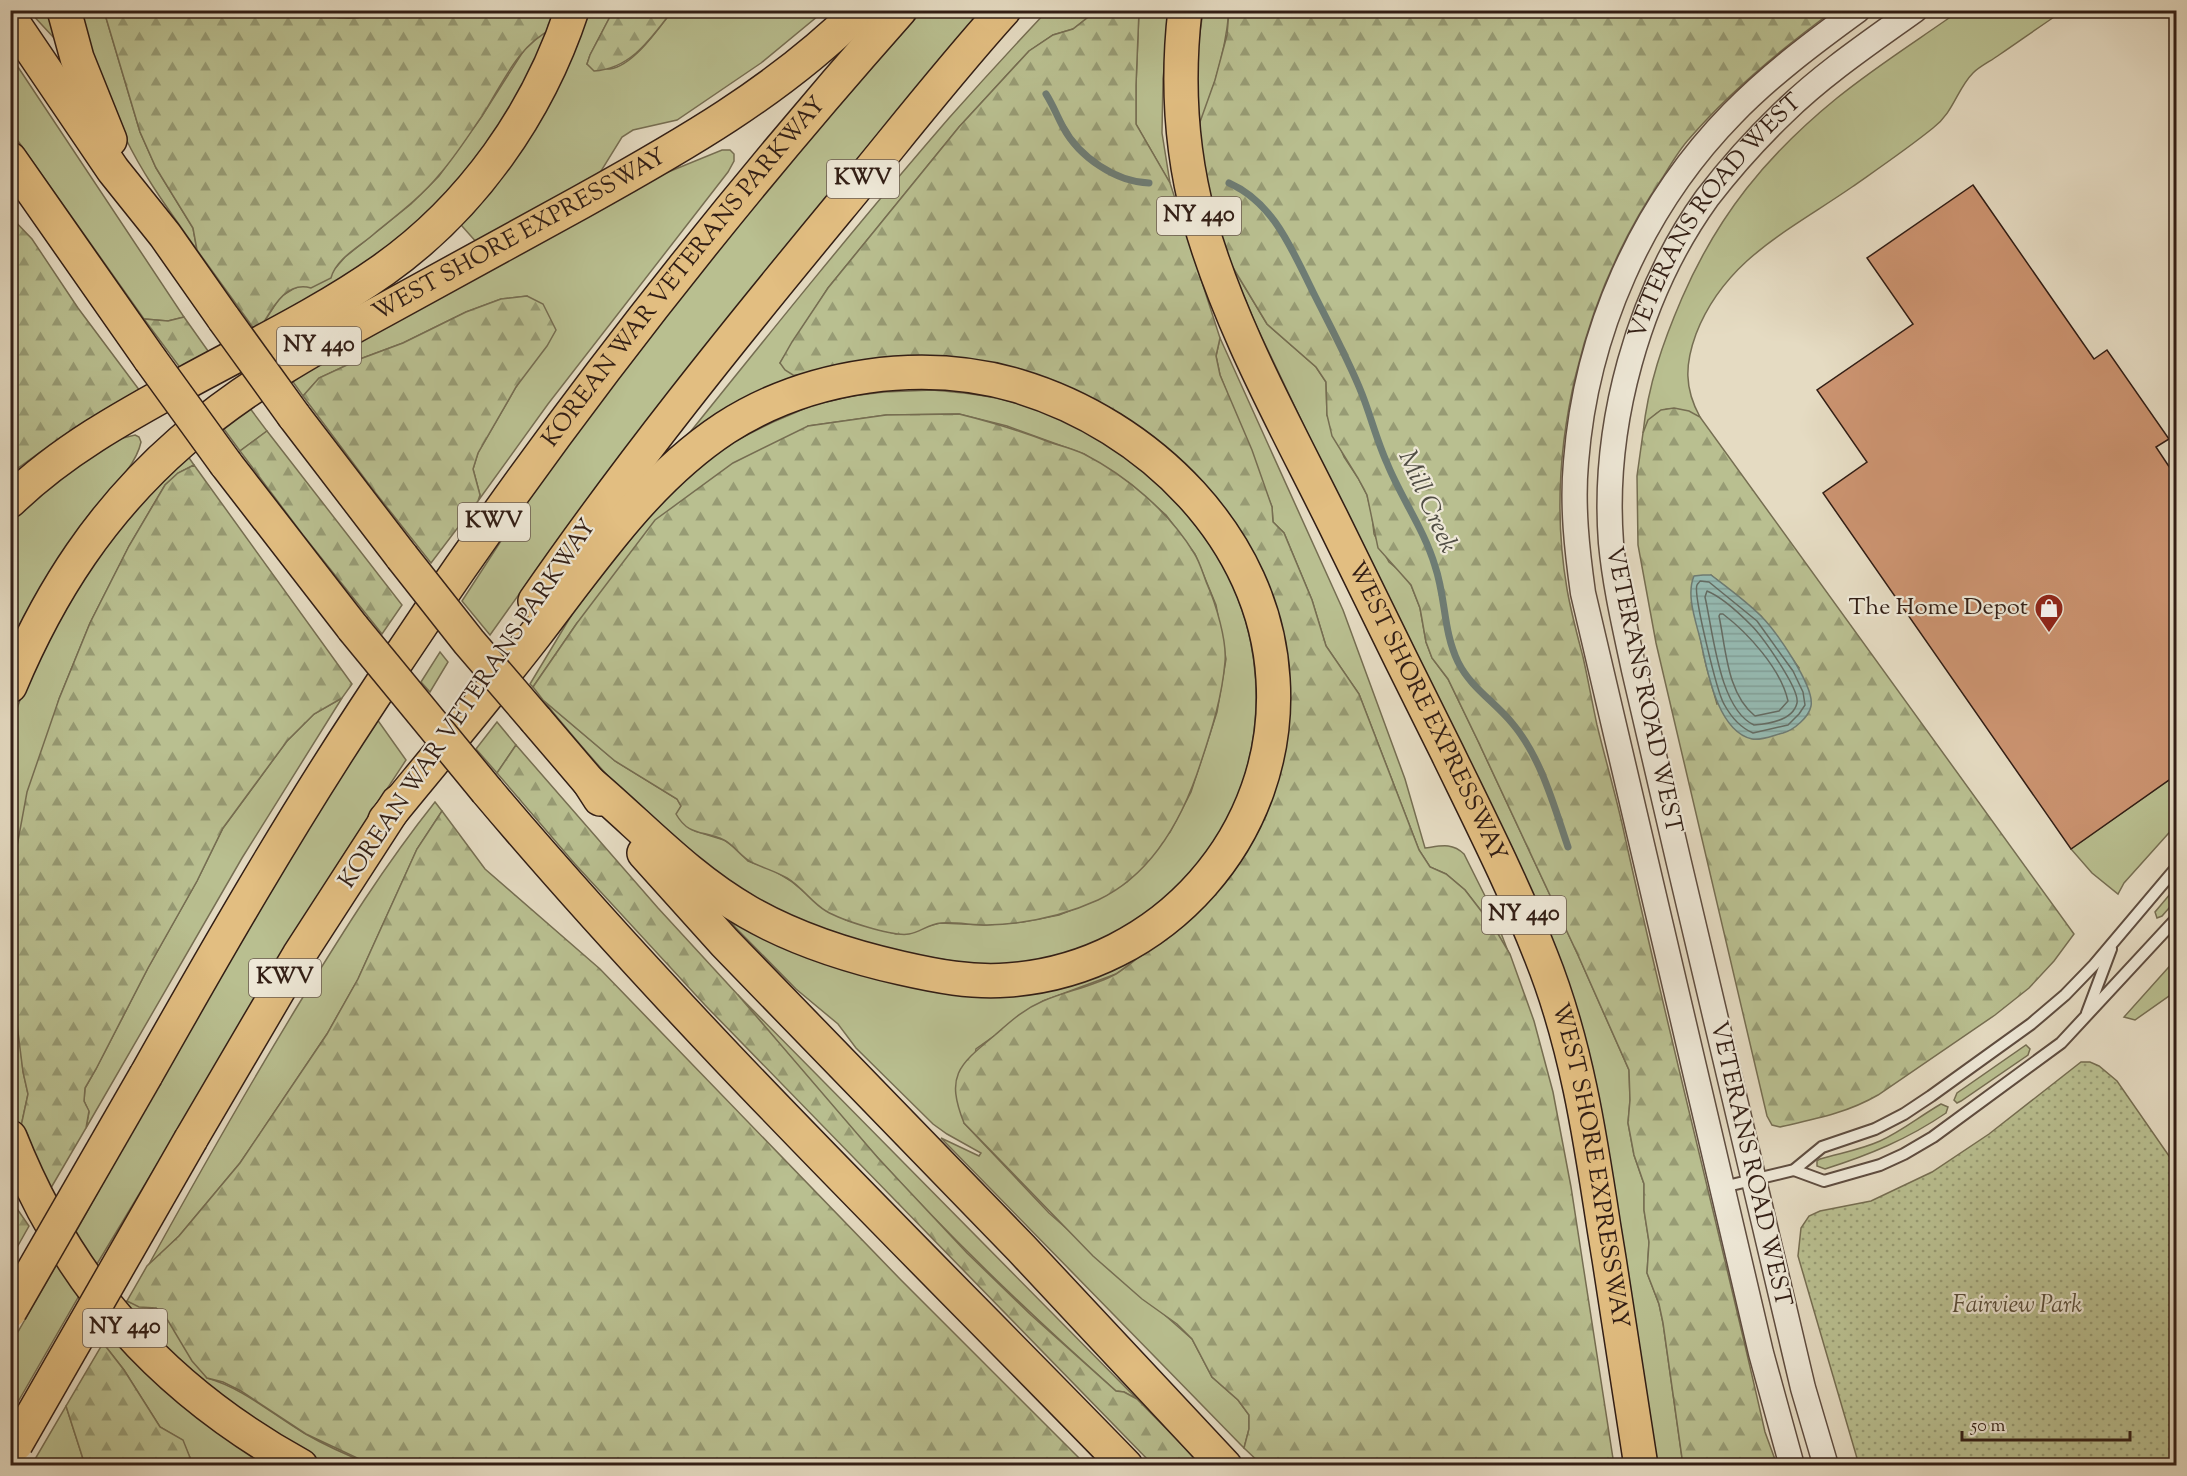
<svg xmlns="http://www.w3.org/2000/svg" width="2187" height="1476" font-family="'Sorts Mill Goudy',serif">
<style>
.green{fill:#b9bf90;stroke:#766e52;stroke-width:1.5}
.forest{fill:url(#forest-firs);stroke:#766e52;stroke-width:1.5;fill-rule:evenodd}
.park{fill:url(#park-dots);stroke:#766e52;stroke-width:1.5}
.water{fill:url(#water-rules);stroke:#6e7c74;stroke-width:1.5}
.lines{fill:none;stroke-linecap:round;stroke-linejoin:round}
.shore{stroke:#646c64;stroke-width:1.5}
.stream{stroke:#6e7c74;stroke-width:7}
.building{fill:#cb9370;stroke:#321e15;stroke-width:1.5}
.service-casing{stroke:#5f4d40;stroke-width:14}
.tertiary-casing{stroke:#5f4d40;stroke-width:27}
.motorway-casing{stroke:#321e15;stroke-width:36}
.service{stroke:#eee8d7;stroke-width:10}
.tertiary{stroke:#eee8d7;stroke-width:24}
.motorway{stroke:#e2be81;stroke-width:33}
.motorway-bridge-casing{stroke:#321e15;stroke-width:36;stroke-linecap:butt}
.motorway-bridge{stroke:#e2be81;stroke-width:33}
.labels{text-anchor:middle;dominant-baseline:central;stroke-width:4.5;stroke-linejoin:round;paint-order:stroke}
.shield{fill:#eee8d7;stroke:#6a5b4f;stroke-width:1.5}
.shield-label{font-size:22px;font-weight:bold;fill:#321e15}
.street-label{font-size:24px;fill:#321e15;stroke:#eee8d7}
.poi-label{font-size:24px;fill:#321e15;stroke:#eee8d7;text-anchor:end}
.park-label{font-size:24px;font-style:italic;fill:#5a4e3a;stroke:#eee8d7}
.water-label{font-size:26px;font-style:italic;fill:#504d44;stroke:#eee8d7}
</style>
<defs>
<pattern id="forest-firs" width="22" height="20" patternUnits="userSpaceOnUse" patternTransform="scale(1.5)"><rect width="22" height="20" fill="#b9bf90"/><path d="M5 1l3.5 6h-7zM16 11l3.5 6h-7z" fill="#979b74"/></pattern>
<pattern id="park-dots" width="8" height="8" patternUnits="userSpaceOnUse" patternTransform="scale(1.5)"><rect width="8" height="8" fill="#b9bf90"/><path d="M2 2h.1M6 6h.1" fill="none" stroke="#979b74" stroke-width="1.8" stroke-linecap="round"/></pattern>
<pattern id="water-rules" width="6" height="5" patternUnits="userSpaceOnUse" patternTransform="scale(1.5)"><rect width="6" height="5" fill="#96bbb3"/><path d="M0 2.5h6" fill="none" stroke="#82a099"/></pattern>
</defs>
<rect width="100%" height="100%" fill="#e5dbc2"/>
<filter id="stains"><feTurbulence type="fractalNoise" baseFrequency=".00333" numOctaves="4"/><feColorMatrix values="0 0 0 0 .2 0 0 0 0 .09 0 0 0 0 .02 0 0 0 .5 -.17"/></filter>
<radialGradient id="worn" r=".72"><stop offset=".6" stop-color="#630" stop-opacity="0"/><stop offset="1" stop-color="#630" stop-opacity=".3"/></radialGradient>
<g class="green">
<path d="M29,11H51L55,39Z"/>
<path d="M78,11H104L140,132L156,168L193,228L197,250C171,213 144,177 125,137C105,96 92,53 78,11Z"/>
<path d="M581,11H613L590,55L587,64C594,66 603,70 610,69C634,65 658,29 672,11H824L761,63L677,120L633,130L622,137L598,176L478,244L462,226L458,219Z"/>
<path d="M922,11H991L559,538L490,635L462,601L514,521L584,421L631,359L791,160Z"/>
<path d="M1047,11H1096L1073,29L1053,35L1029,51L959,127L828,288L780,363L808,376L687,436C773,329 859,222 949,118C981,82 1014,46 1047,11Z"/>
<path d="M1139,11H1170L1163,79L1162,133L1170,183L1136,124V85Z"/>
<path d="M1203,11H1229C1227,34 1222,58 1215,81C1209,101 1200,119 1198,140L1197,54Z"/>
<path d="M1959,11H2063C2042,25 2021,40 1999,55C1991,61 1980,66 1973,73C1957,89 1954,112 1933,128C1907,149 1879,168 1852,187C1790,230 1725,259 1696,334C1685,364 1684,388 1700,417C1673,406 1656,402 1643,433C1648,385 1663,342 1682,298C1718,215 1767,155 1837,98C1875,67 1918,40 1959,11Z"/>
<path d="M552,29L542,56L476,164L408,237L257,333L280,297L293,289L333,271L345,257L411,204L439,176L482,116L524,50L540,35Z"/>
<path d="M10,55L184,317L168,321L144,319L11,131Z"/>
<path d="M722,150H730L734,154V161L728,172L548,404L478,501L480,495L473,469L478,453L516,387L529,367L527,296L501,299L466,312L403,343L360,359L319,378L303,396L291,379L656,177Z"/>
<path d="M1229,261L1267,324L1316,367L1326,382L1327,415L1344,457L1358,478L1367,495L1372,515L1374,534L1389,562L1401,572L1411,585L1420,608L1426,642L1432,658L1448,679L1478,741L1578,955L1629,1070L1630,1100L1628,1123L1634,1155L1644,1184V1210L1649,1242L1647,1273L1659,1304L1663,1323L1683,1465H1653L1604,1141L1412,653L1256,325Z"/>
<path d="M1220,338L1343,610L1405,779L1425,848C1440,846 1452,842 1464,854L1493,912L1509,954L1495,929L1465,890L1446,874L1430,867L1419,850L1359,694L1326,646L1312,600L1284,533L1273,522L1272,507L1220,375L1216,356Z"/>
<path d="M933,390C962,393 991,395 1019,404C1088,425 1153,468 1196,526C1206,539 1217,553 1225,568C1234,585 1240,604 1246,622C1277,737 1236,856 1134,921C1100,943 1060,959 1019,964C995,966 970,964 947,960C884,952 823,933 767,904C756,899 745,894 735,887C721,878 707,867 694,857C682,848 669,840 658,831C646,819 635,806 624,793C595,763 569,732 543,700L615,761L677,799L695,831L724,840L737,849L748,861L773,870L791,881L808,895L846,920L896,934L940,923L985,925L1023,922L1059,915L1099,899L1127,882L1170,832L1191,792L1217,712L1226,659L1216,605L1195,554L1166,515L1129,483L1084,454L1007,426L959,414L886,415L808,426L577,623L533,687L530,684L574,611L649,516L697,465L735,441L773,422L813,405L852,396L884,392Z"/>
<path d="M246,403L267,431L240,451L221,425Z"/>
<path d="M135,435L139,437L141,442C135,471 99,500 82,524C54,563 31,604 11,647V517L111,441Z"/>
<path d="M185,452L194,465L178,473L165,485L129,546L90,623L59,699L15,857L11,899V726L31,668L94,557Z"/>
<path d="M440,652L448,662L430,692L421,682Z"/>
<path d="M342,698L242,858L86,1128L89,1112L84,1101L85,1088L96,1069L148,968L197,881L223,828L287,741L314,714Z"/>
<path d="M374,715L406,760L341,859L94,1269L73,1237L191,1026Z"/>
<path d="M497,722L516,745L497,773L476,749Z"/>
<path d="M2176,775V825L2124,883L2118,894L2092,873L2071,849Z"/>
<path d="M435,802L442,811L417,849L358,979L327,1034L240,1163L179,1236L148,1266C197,1177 247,1089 300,1002C343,932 384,866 435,802Z"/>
<path d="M2176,887V900L2162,916L2157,918L2155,912Z"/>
<path d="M728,918L937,986L1162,936L1143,954L1116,974L1043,1001L976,1049L964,1123L1049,1213L1192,1339L1212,1377L1238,1400L1249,1415V1429L1244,1448L941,1138L979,1156L981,1153L947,1134L933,1124L856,1048L838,1024L796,989L735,927Z"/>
<path d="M10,946L23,1071L28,1094L20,1131L10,1101Z"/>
<path d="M2176,959V991L2135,1020L2124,1017Z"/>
<path d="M738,995L1137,1399L1124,1392L1116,1391C1033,1317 953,1241 878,1158C830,1105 785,1050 738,995Z"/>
<path d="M2026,1045L2030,1049L2028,1055L1961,1101L1957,1103L1954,1100L1957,1093Z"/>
<path d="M1941,1104L1948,1107L1946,1113C1908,1139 1869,1155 1825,1169L1817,1166V1161L1820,1159C1840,1153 1860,1150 1880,1141C1902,1131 1920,1116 1941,1104Z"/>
<path d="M57,1264L80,1294L11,1414V1344Z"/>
<path d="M127,1301C140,1308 153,1306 164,1314L207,1378C243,1388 272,1414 304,1433C326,1446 349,1456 372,1465H326L292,1447L210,1391L124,1307Z"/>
<path d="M109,1332L180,1403L222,1436L269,1465H196L191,1460L182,1440L160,1427L124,1370L103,1343Z"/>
<path d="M66,1406L85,1465L31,1466Z"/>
</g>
<g class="forest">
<path d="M311,10C339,22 359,20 386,10L561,11L552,29C517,46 502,85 482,116C468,136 455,157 439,175C421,197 397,215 375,233C361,246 336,258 331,278L311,288C283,280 270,314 257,333L197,250L193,228L156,168L140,132L104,11Z"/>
<path d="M613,11H672C651,38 631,69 594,71L587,64L590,55Z"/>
<path d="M1096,11H1139L1136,85V124L1170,183L1220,338L1216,356L1220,375L1252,450L1272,507L1273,522L1284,533L1312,600L1326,646L1359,694L1419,850L1430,867L1446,874L1465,890L1495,929L1510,954L1534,1021L1553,1092L1571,1187L1614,1465H1262L1244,1448L1249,1429V1415L1238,1400L1212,1377L1192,1339L1177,1324L1142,1299L1093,1256L964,1123C945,1075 959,1065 995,1035C1011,1021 1024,1009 1043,1001C1067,991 1094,986 1116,974C1133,964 1148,949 1162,936L1270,784L1257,576L1080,398L793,375L785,370L780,363L792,342L828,288L959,127L1029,51L1053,35L1073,29Z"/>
<path d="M1229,11H1833C1781,49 1731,90 1689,139C1679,150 1671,164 1663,177C1583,293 1543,449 1567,589C1571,612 1577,634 1583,657C1588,679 1592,702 1597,725C1606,762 1617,799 1625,837C1669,1036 1720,1233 1765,1432L1777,1465H1683L1663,1323L1659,1304L1647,1273L1649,1242L1644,1210V1184L1634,1155L1628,1123L1630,1100L1629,1070L1578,955L1478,741L1448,679L1432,658L1426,642L1420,608L1411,585L1378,548L1367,495L1358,478L1332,436L1327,415L1326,382L1316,367L1267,324L1229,261L1212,213L1198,140L1200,122L1215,80L1227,35Z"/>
<path d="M10,216L32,239L78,308L143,395L42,451L11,473Z"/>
<path d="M527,296L543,304L556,330L547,346L516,387L478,453L473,469L480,495L478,501L431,563L371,487L303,396L319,378L360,359L403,343L466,312L501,299Z"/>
<path d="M184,317L213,358L184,373L144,319L168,321Z"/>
<path d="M1674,408L1689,411L1700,417L2074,934L2054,961L2029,988L1995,1015L1878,1095C1847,1113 1815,1119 1780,1127L1772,1125L1767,1116L1656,643L1638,545L1637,476L1643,433L1648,420L1661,410ZM1711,575L1761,616L1799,668L1717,704L1706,665L1692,599Z"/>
<path d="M959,414C991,422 1021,431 1052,443C1062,446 1074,449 1084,454C1127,476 1169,512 1194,553C1200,562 1203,574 1207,584C1216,604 1227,641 1225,662C1222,697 1212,729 1201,762C1183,818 1153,874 1098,900C1063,916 1025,924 987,925C972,925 956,922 941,923C929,924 920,932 909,934C893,937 841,920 826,911C812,903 802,887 787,878C775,871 763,868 751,862C741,857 735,846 724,840C704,830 689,837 676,814L681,806L677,799L615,761L543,700L533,687L577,623L655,520L733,463L808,426L886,415Z"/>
<path d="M267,431L402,605L382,634L303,535L240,451Z"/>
<path d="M194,465L352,684L342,698L314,714L287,741L223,828L197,881L148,968L96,1069L85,1088L84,1101L89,1111L86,1128L48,1193L20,1131L28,1094L23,1072L14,1000L11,946L10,899L15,857L27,792L59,699L90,623L129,546L165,485L178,473Z"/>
<path d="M516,745L658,908L738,995L878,1158L967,1253L1031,1315L1116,1391L1124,1392L1137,1399L1202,1465H1153L705,1005L575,864L497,773Z"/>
<path d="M442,811L485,869L600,969L900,1279L1086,1465H372L306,1434L241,1391L223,1382L207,1378L192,1361L164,1314L156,1308L139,1307L127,1301L147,1266L179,1236L240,1163L327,1034L358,979L417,849Z"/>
<path d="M11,1200L29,1226L11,1258Z"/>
<path d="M103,1343L124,1370L160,1427L183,1440L191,1460L196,1465H85L66,1406Z"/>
</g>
<path class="park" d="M2081,1062H2090L2099,1066L2117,1081L2176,1166V1465H1859L1798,1256L1801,1228L1809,1216L1820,1211L1871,1201L1932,1172L1989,1134Z"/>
<path class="water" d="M1703,575H1711C1728,588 1746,601 1761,616C1775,630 1815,686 1811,706C1809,717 1794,730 1783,733C1774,735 1761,741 1752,739C1719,732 1708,675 1702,647C1698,626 1685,597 1694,576Z"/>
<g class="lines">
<g class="shore">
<path d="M1700,581L1709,582L1757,621L1793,671L1803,692L1805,705L1799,714L1788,725L1753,733C1739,727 1731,717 1724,704C1717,692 1693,594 1697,585C1698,583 1699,583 1700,581Z"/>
<path d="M1707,591C1722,597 1739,613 1751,625C1762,636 1800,689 1797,703C1793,720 1768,724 1754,725C1719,709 1713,631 1705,597Z"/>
<path d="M1720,614H1723C1748,633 1781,669 1788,701L1779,711L1755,716C1727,694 1726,649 1719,616Z"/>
</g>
<g class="stream">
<path d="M1046,94C1053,105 1057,116 1063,127C1079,157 1116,182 1149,183"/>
<path d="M1229,183C1274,203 1292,250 1313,292C1330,326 1348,359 1362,394C1371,417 1377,441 1387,463C1401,498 1424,529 1435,566C1446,598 1443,631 1458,662C1471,688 1495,702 1512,723C1541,757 1554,806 1568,847"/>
</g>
</g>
<path class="building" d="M1973,185L2094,359L2107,350L2169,439L2156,447L2176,477V775L2071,849L1823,493L1867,462L1817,390L1913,324L1867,258Z"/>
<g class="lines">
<g class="service-casing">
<g id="service">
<path d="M2087,1013L2111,949"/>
<path d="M1794,1170L1824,1181L1880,1165L1904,1154L1933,1137L2061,1043L2176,919"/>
<path d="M1723,1187L1794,1170L1822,1147L1875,1129L1904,1114L1931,1096L2031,1024L2065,995L2094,965L2176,868"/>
</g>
</g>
<g class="tertiary-casing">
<g id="tertiary">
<path d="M1792,1466L1761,1353L1583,593C1577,550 1572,506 1576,462C1586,333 1641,207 1732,114C1770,75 1814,42 1858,10"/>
<path id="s1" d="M1826,1466L1803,1388C1762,1213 1720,1038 1679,863C1664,799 1649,735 1634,670C1625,628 1615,586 1611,543C1602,426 1638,294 1707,198C1730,168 1756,139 1783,113C1823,74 1869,43 1915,10"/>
</g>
</g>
<g class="motorway-casing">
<g id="motorway">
<path d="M64,10L77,58L110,140"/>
<path id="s2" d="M1185,10C1177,79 1181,151 1199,218C1229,325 1285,424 1334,523C1371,599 1409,676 1447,752C1480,820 1514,887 1541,956C1576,1043 1590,1136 1604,1228C1617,1307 1629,1386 1641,1466"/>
<path d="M10,18L113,170L165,235L224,319"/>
<path d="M10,159L150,359"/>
<path d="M294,416L402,557"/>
<path d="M226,464L353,628"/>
<path d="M10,501C61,451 125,416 187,382C253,346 322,313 383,270C472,207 538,113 572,10"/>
<path d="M535,601C629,465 733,336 838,209C893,143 946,74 1004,10"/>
<path id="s3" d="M10,686C50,591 102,511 181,442C242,388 314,348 386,309C451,273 516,237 581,202C680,147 779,91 860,10"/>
<path d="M536,720L589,782L600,799"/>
<path d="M487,791C687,1028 910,1244 1126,1466"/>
<path d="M385,820C435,759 486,698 535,635C592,561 646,480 725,428C809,374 923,358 1018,386C1148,425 1265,538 1273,679C1283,834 1163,969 1008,980C972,983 936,976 901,968C848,956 795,939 748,912C688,878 641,826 589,782"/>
<path d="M644,853L725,943L1021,1248L1225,1466"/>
<path id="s4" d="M146,1075C215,953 285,831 362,714C523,466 704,231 900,10"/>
<path d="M10,1137C69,1285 162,1389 301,1466"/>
<path d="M191,1139L299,955L398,802"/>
</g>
</g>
<use href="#service" class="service"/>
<use href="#tertiary" class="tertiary"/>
<use href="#motorway" class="motorway"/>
<g class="motorway-bridge-casing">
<g id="motorway-bridge">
<path d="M224,319L294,416"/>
<path d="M150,359L226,464"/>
<path d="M402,557L469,642L536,720"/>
<path d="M353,628L487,791"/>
<path d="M10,1311L146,1075"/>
<path d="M16,1444L191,1139"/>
</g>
</g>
<use href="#motorway-bridge" class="motorway-bridge"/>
</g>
<defs>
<g id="shop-pin" transform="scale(1.5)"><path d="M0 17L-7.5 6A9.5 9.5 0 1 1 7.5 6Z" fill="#8f2418" stroke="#eee8d7"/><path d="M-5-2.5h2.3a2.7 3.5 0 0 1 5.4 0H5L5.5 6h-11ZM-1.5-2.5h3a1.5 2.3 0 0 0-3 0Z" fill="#fff"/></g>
</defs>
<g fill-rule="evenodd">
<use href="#shop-pin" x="2049" y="608"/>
</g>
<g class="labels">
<g class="shield">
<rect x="827" y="160" width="72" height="38" rx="4.5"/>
<rect x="1157" y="197" width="84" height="38" rx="4.5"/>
<rect x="277" y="327" width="84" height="38" rx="4.5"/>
<rect x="458" y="503" width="72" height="38" rx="4.5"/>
<rect x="1482" y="896" width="84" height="38" rx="4.5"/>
<rect x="249" y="959" width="72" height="38" rx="4.5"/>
<rect x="83" y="1309" width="84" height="38" rx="4.5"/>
</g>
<g class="shield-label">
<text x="863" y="179">KWV</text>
<text x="1199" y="216">NY 440</text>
<text x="319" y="346">NY 440</text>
<text x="494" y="522">KWV</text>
<text x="1524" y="915">NY 440</text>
<text x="285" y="978">KWV</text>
<text x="125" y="1328">NY 440</text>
</g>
<g class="street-label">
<text stroke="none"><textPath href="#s1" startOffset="1302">VETERANS ROAD WEST</textPath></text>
<text stroke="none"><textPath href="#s3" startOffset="698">WEST SHORE EXPRESSWAY</textPath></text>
<text stroke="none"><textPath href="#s4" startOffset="968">KOREAN WAR VETERANS PARKWAY</textPath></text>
<text transform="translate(1643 690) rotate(78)">VETERANS ROAD WEST</text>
<text transform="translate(468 704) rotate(-56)">KOREAN WAR VETERANS PARKWAY</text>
<text stroke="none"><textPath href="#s2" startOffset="754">WEST SHORE EXPRESSWAY</textPath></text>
<text transform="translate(1750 1164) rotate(77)">VETERANS ROAD WEST</text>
<text stroke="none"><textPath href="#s2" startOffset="1240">WEST SHORE EXPRESSWAY</textPath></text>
</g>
<g class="poi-label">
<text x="2028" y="608">The Home Depot</text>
</g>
<g class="park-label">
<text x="2017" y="1306">Fairview Park</text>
</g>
<g class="water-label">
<text transform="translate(1427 502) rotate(66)">Mill Creek</text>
</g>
</g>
<rect width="2187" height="1476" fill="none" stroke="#e5dbc2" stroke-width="36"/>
<rect x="12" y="12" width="2163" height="1452" fill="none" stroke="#321e15" stroke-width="3"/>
<rect x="18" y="18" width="2151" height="1440" fill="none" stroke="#321e15" stroke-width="1.5"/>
<path d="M1962 1431v9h168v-9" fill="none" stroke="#321e15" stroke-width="3"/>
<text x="1971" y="1431" font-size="18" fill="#321e15" stroke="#eee8d7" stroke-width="4.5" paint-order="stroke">50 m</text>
<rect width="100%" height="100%" filter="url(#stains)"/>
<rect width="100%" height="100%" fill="url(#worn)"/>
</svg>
